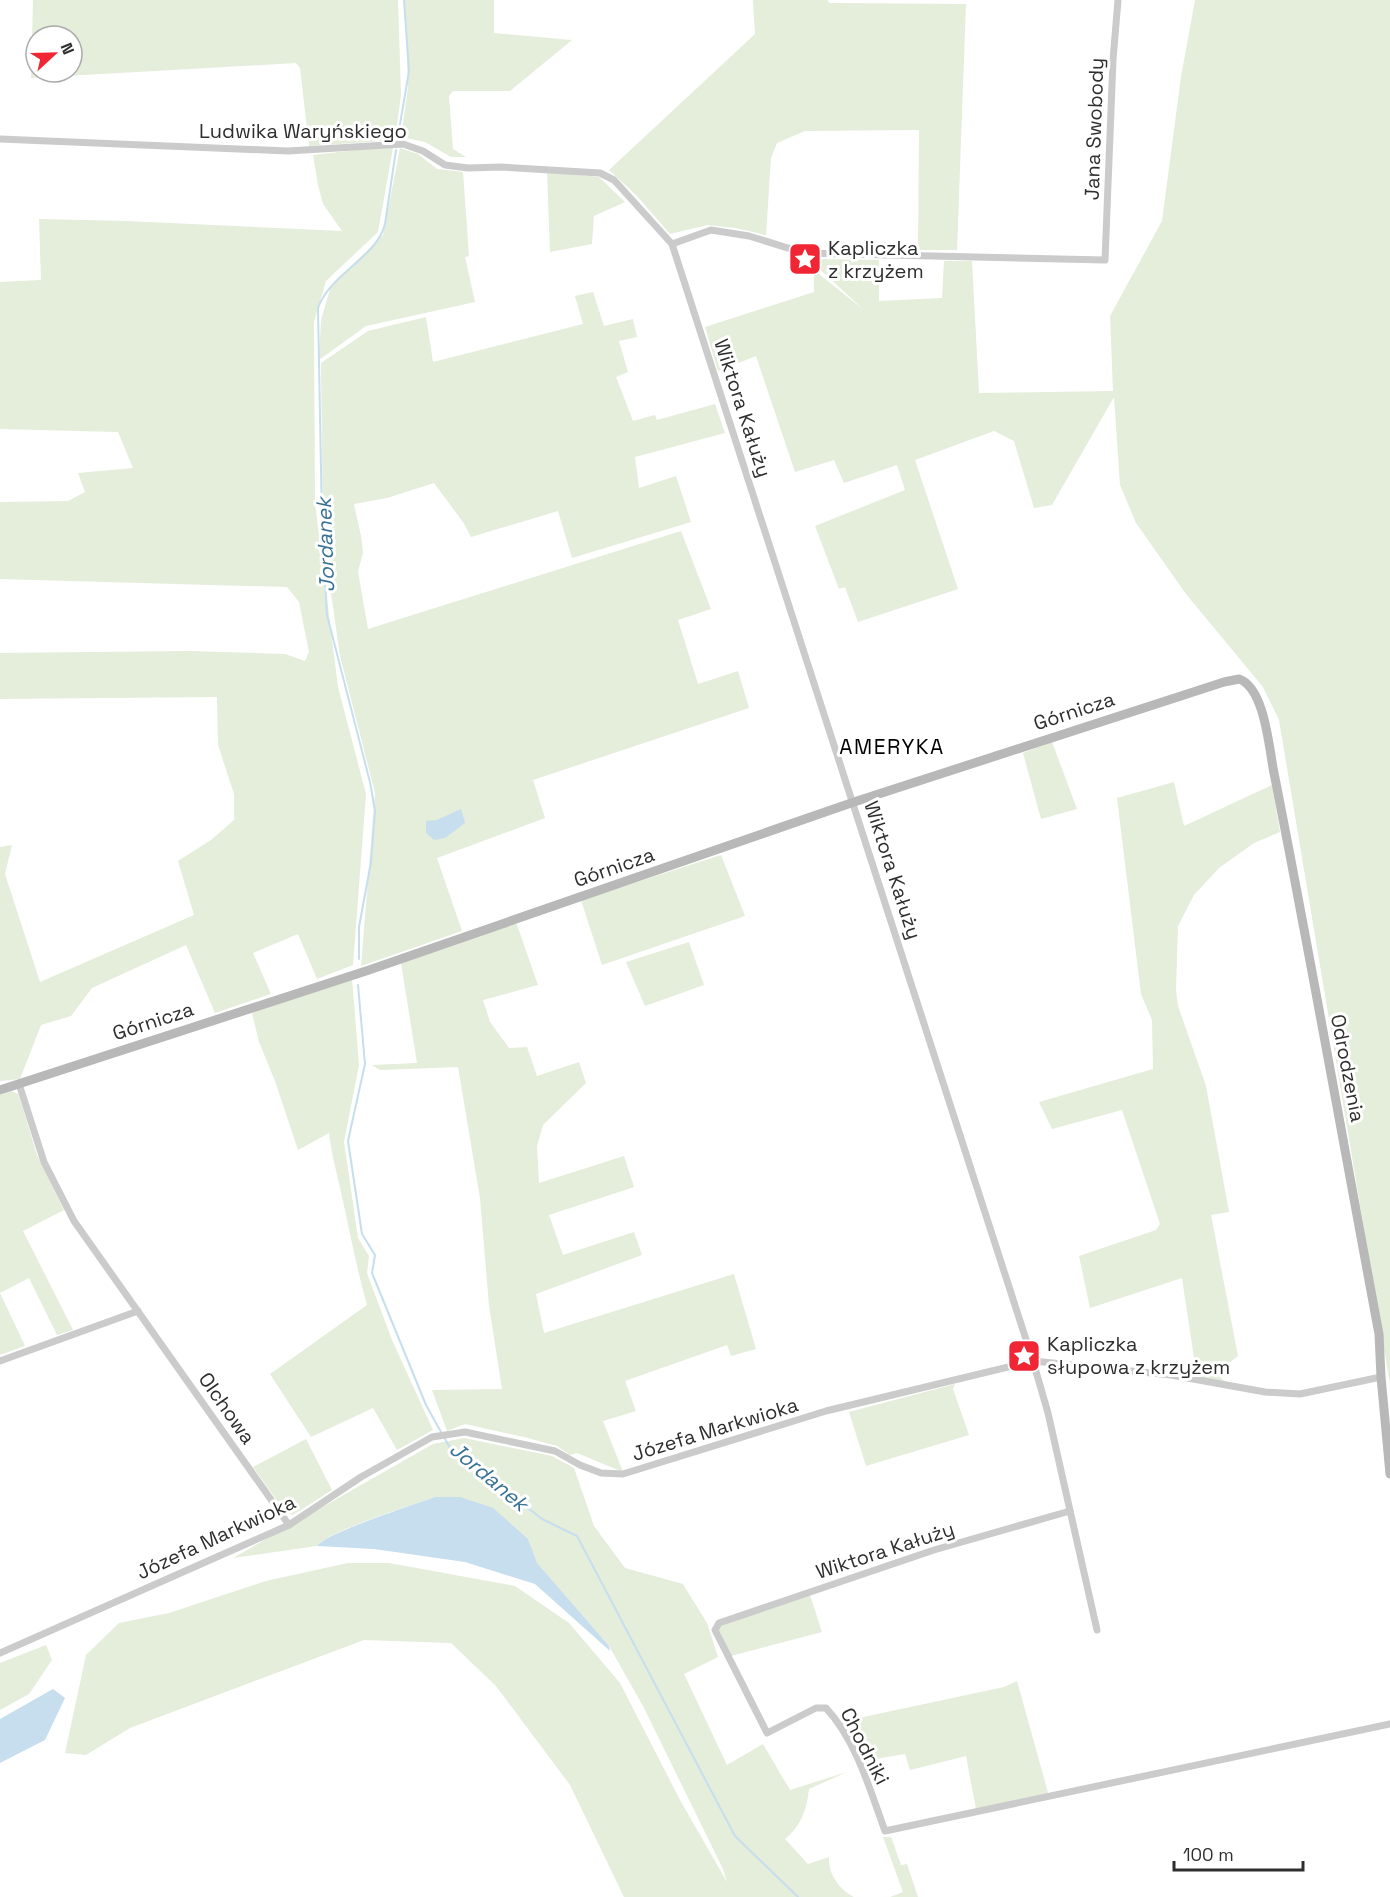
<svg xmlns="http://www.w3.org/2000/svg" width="1390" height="1897" font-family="'Space Grotesk',sans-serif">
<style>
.green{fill:#e5eddb;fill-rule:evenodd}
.water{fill:#c6deee}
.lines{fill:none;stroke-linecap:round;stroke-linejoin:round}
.stream{stroke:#c6deee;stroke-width:2}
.street{stroke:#cbcbcb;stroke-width:7}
.secondary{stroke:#b8b8b8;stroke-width:9}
.labels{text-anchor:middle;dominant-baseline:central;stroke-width:6;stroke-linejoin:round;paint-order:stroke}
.street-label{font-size:20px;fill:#2e2e2e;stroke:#fff}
.poi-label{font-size:20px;fill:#2e2e2e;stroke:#fff;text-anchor:start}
.water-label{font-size:21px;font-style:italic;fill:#377196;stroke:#fff}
.neighbourhood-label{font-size:21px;letter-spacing:1.5px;fill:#000;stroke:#fff}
</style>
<rect width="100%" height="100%" fill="#fff"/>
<g class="green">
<path d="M33,0H398L401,95L395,140L309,146L300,68L296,63L31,78ZM36,36H72V72H36Z"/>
<path d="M405,0H494V33L572,40L510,91H453L449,96L453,149L466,157H451L425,142L401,137L408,87Z"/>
<path d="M753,0H828L829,3L966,4L957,250H918L919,130L805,131L777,143L771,158L766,235L735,228L707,225L670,234L637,196L609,170L755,34Z"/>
<path d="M1195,0H1390V1384L1279,720L1263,687L1186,594L1136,523L1120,485L1114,397L1052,505L1034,508L1014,441L994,431L915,460L958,589L858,622L845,587L839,589L815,526L905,490L897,465L844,483L834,460L795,472L756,356L718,371L705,327L814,292V270L864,310L814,264V259L879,260V301L942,298L944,261H972L979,393L1113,391L1110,316L1162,221L1181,77Z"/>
<path d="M383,147L393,148L378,232L326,281L314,322L315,503L338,687L366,794L353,965L317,979L298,934L253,953L271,994L215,1013L186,945L92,988L71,1016L41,1025L20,1079L0,1081V847L12,845L5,874L40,982L194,915L178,861L211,840L234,820V794L218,745L217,697L0,699V653L188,651L285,654L305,661L309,652L299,602L287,587L0,579V502L68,501L85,492L78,473L133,468L118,432L0,429V282L41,280L39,219L126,221L342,231L323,204L318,185L313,155Z"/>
<path d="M400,148L418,154L437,169L463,172L469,256L465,257L475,302L366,326L319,360L321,320L331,286L383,235Z"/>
<path d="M547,172L599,177L625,202L594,216L592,244L550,252Z"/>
<path d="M593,292L604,326L633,319L637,337L619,341L628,372L616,377L633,421L655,415L657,420L715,404L725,433L635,457L639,488L676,476L691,522L572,558L558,511L471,537L463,522L434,483L387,498L354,504L361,536L363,552L358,572L368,629L681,531L711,609L678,620L698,684L738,671L749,708L533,780L545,818L437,858L462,931L361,966L375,793L340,656L323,537L321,363L368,331L426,317L433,362L583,324L575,296Z"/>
<path d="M1052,742L1077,809L1041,819L1023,753Z"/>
<path d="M1174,782L1184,826L1272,785L1280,832L1254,843L1219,868L1194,895L1178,926L1176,990L1178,1006L1206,1086L1229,1212L1211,1215L1238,1356L1216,1373L1224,1381L1197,1378L1182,1278L1090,1308L1079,1256L1156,1230L1160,1224L1122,1110L1052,1129L1039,1102L1153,1069L1152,1020L1141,994L1117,798Z"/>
<path d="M721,855L745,916L602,965L581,900Z"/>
<path d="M516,922L538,985L483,1000L490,1022L509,1048L527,1047L537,1076L579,1062L586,1083L543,1125L537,1146L539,1183L624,1156L634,1187L549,1215L563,1255L634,1232L642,1255L536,1294L544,1333L734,1274L756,1349L731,1356L727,1345L625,1381L636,1411L603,1421L623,1472L577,1453L570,1455L557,1446L524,1437L465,1424L447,1431L432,1390L502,1389L489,1306L480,1198L458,1067L380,1070L372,1065L417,1063L401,963Z"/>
<path d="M689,942L704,985L645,1006L626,962Z"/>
<path d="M352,978L359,1065L344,1142L358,1238L369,1256L367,1273L392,1340L433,1430L397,1450L373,1408L311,1437L270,1374L367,1305C356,1266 349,1227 340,1188C336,1169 331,1152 329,1133L298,1150L275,1081L259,1042L252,1013Z"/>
<path d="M12,1091L18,1094L21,1102L37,1155L64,1210L23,1231L73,1330L57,1335L29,1278L0,1293L25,1346L0,1355V1095Z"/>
<path d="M955,1384L953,1389L969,1435L866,1466L849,1412Z"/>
<path d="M464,1438L552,1456L574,1468L594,1526L625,1568L683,1584L707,1623L718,1657L684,1674L727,1765L763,1744L790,1790L847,1772L809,1789C807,1809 801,1826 785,1839L808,1864L829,1857C828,1874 839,1889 854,1897H624L570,1785L496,1686L451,1643L364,1640L130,1728L86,1755L65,1753L86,1655L119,1623L169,1613L266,1581L348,1563H389L515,1586L569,1623L620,1683L680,1800L727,1882L723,1869L643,1706L609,1646L536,1563L528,1539L435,1497C415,1504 325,1532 317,1546L233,1558L433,1444Z"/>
<path d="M306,1439L332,1490L293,1515L286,1513L253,1467Z"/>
<path d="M810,1595L822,1632L731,1656L719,1631L720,1625Z"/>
<path d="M46,1645L52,1660L29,1694L0,1710V1663Z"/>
<path d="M1017,1681L1049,1796L976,1809L966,1756L910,1770L905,1754L864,1761L840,1722L1004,1687Z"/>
<path d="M883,1837H891L901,1865L907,1864L918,1897H890L903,1892Z"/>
</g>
<g class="water">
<path d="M461,809L465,823L445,838L434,840L426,833V821L437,820Z"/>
<path d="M435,1497H460L493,1508L528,1539L537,1563L609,1646L610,1651L535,1584L465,1562L374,1549L317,1546C325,1533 416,1504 435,1497Z"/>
<path d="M53,1689L65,1698L45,1740L0,1763V1719Z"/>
</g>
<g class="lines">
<g class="stream">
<path d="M398,136L409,71L404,0"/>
<path d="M359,959V927L371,862L375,811L370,782L327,615L322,522L318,308C330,274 377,257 385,224L396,150"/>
<path d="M358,985L365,1064L348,1141L362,1234L375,1255L372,1273L426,1405L441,1432"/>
<path d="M444,1437L449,1446L542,1519L577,1536L735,1836L798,1897"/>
</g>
<g class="street">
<path d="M0,139L288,151L403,144L423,151L445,165L468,168L501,167L600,173L614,180L672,244L1033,1361L1048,1413L1097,1630"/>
<path d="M672,244L711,230L749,236L804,253L1105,260L1113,60L1118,0"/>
<path d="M19,1084L44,1162L74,1221L289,1525"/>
<path d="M0,1361L138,1311"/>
<path d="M1070,1511L934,1550L719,1623L715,1630L767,1733L816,1708H826C856,1740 870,1790 885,1831L1390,1724"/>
<path d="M0,1653L289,1525L361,1477L432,1437L465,1432L555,1451L580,1465L601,1473L623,1474L826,1411L1033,1361L1171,1375L1265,1392L1300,1394L1381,1377"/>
</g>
<path class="secondary" d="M0,1090L369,970L854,802L1224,682L1239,679C1265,688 1269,749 1274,773C1311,960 1344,1147 1379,1334L1381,1377L1390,1474"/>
</g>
<defs>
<g id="sight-square" transform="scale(1.725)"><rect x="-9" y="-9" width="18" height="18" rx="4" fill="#f02635" stroke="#fff"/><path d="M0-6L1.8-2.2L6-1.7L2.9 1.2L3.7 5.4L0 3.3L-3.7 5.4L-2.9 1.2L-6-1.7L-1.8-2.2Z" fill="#fff"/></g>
</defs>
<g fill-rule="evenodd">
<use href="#sight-square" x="805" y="259"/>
<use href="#sight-square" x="1024" y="1356"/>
</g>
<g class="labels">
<g class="street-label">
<text transform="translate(1094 129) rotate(-88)">Jana Swobody</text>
<text x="303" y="131">Ludwika Waryńskiego</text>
<text transform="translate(743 408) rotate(72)">Wiktora Kałuży</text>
<text transform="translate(1074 711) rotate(-18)">Górnicza</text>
<text transform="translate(614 867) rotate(-19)">Górnicza</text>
<text transform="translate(893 870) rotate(72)">Wiktora Kałuży</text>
<text transform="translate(153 1021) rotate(-18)">Górnicza</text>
<text transform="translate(1348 1068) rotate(79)">Odrodzenia</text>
<text transform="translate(227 1408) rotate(55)">Olchowa</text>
<text transform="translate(715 1429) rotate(-17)">Józefa Markwioka</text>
<text transform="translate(216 1537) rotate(-25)">Józefa Markwioka</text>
<text transform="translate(885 1550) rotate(-18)">Wiktora Kałuży</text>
<text transform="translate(865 1746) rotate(63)">Chodniki</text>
</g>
<g class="poi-label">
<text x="828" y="248">Kapliczka<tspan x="828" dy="23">z krzyżem</tspan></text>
<text x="1047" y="1344">Kapliczka<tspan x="1047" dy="23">słupowa z krzyżem</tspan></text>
</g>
<g class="water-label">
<text transform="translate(325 545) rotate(-92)">Jordanek</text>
<text transform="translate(489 1476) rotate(40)">Jordanek</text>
</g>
<g class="neighbourhood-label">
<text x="892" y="746">AMERYKA</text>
</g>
</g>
<g transform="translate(54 54) rotate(68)"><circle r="28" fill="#ffffff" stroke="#ababab" stroke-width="1.5"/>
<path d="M0-4.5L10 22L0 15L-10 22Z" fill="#f02635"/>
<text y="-9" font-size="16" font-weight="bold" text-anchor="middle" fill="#2e2e2e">N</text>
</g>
<path d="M1174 1861v9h129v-9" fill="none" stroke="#2e2e2e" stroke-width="3"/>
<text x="1183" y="1861" font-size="18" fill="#2e2e2e" stroke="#ffffff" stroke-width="4.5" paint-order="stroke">100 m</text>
</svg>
